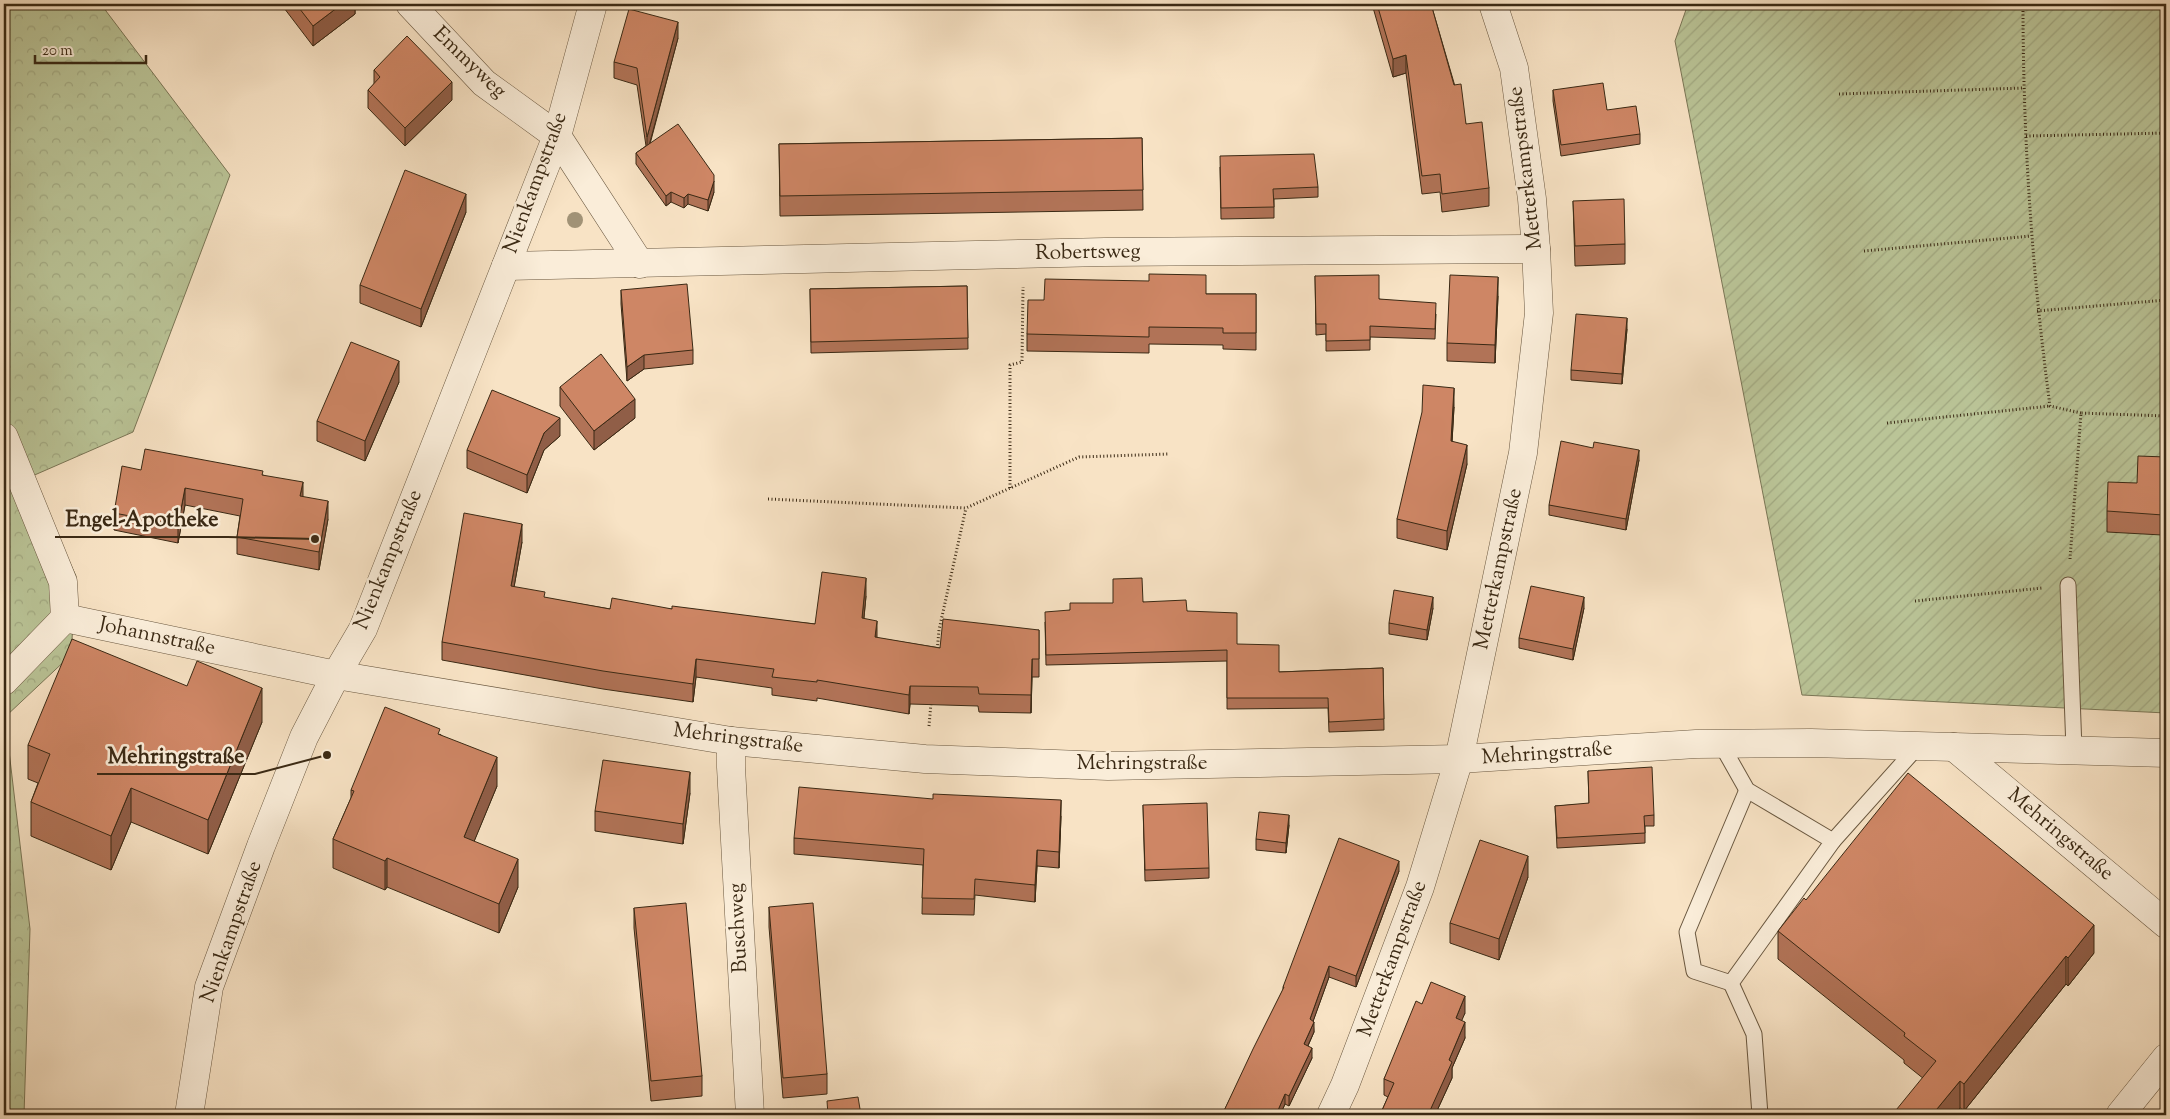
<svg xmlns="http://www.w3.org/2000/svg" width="2170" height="1119" font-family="'Sorts Mill Goudy',serif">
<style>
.forest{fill:url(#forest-crowns);stroke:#7a7656}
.garden{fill:url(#garden-furrows);stroke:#7a7656}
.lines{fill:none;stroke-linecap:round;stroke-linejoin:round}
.service-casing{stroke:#6a5840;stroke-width:17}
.minor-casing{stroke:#6a5840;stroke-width:29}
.tertiary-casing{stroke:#6a5840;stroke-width:29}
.path{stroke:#3a2914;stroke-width:3;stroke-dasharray:1 2.5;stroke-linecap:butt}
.service{stroke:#faedd9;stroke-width:15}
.minor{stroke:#faedd9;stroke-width:28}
.tertiary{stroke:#faedd9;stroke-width:28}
.tree{fill:#a19276}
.wall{fill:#b17357;stroke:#3a2914}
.shaded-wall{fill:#905e47;stroke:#3a2914}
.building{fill:#ce8665;stroke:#3a2914}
.labels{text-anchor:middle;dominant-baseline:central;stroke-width:5;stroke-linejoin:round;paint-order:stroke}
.street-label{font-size:21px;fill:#3a2914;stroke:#faedd9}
.leader{fill:none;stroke:#3a2914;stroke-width:2}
.callout-dot{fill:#3a2914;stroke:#faedd9;stroke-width:2}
.callout-label{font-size:22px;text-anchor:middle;font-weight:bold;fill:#3a2914;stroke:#faedd9;stroke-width:5;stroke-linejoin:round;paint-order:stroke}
</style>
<defs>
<pattern id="forest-crowns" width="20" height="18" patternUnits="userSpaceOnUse" patternTransform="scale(1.25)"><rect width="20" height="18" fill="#bac497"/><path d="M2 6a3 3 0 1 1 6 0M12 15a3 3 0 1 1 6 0" fill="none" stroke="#a1a881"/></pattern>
<pattern id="garden-furrows" width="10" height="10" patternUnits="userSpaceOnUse" patternTransform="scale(1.25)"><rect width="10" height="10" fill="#bac497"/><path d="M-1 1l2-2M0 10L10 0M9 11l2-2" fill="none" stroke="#a1a881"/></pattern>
</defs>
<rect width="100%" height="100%" fill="#f8e3c5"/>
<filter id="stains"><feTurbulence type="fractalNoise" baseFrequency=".004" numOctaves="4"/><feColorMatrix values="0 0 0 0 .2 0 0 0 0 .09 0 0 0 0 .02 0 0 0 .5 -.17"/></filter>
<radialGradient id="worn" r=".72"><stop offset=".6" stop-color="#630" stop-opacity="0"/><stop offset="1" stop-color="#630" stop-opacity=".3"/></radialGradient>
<path class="forest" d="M4,4H103L106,11L230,175L133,432L30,477L76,576L71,655L5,717L30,929L24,1115H4Z"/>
<path class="garden" d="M1688,4H2166V713L1802,695L1675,41Z"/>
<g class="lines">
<g class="service-casing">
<g id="service">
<path d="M2068,585L2074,750"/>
<path d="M1721,744L1747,790L1833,841L1731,983L1754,1034L1760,1115"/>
<path d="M1833,841L1919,745"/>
<path d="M1731,983L1694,971L1687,932L1747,790"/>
</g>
</g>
<g class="minor-casing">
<g id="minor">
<path d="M410,4L484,83L557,136L640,264"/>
<path d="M506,266L1105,252L1536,249"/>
<path d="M4,437L63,582L65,618"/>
<path d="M65,618L336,675L731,741L925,759L1108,766L1459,759L1696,744L1811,743L2166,753"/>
<path d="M4,681L65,618"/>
<path d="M731,741V767L750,1115"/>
<path d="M1954,747L2166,924"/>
<path d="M1331,1115L1345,1085L1420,887L1459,759L1523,453L1539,313L1536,249L1532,199L1514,68L1493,4"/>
<path d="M2120,1115L2166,1058"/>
</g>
</g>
<g class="tertiary-casing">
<path id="tertiary" d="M189,1115L209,987L261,846L304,737L336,675L363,629L557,136L593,4"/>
</g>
<g class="path">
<path d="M2023,4C2023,139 2032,272 2050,406L2081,413"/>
<path d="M1839,94L2023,88"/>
<path d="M2026,136L2166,133"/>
<path d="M1864,251L2031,236"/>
<path d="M2037,311L2166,300"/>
<path d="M1887,423L2050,406"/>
<path d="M1010,488V365L1022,362L1023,287"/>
<path d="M768,499L966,508L1079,457L1169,454"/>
<path d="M2070,559L2081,413L2166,416"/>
<path d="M1915,601L2042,588"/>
<path d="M937,652L939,630L966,508"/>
<path d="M929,726L931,703"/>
</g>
<use href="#service" class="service"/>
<use href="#minor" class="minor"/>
<use href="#tertiary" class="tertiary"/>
</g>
<circle class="tree" cx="575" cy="220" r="8"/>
<g class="wall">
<path d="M281,4H355V14L313,46Z"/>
<path d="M1372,4H1431L1466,124L1489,188V206L1442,212L1440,192L1422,194L1406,73L1393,77Z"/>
<path d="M678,38L650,144L714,192L708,211L688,204L684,208L671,202L666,206L636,164V153L646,146L637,85L614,78V62Z"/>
<path d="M374,70L452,100L405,146L368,108V90L374,84Z"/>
<path d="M1553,90L1607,110L1640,134V144L1561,156L1553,101Z"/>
<path d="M1142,138L1143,210L780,216L779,144Z"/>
<path d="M1220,167L1318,187V197L1274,199V218L1221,219Z"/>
<path d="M1573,201L1625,244V264L1575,266Z"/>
<path d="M466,212L421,327L360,303V285Z"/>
<path d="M1315,276L1379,299L1436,314L1435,339L1370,337V350L1326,351V334L1316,335Z"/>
<path d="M967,286L968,349L811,353L810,289Z"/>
<path d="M621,290L693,350V364L644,369L627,381L621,304Z"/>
<path d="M1206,294H1256V350L1223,349V345L1149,344V353L1027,351V334L1044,300Z"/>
<path d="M1498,296L1495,363L1447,361V343Z"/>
<path d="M1627,329L1622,384L1571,380V370Z"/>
<path d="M399,382L365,461L317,441V421Z"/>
<path d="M560,387L635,418L594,450L560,406Z"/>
<path d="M1454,407L1452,441L1467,464L1447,550L1397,538V519Z"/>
<path d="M560,436L544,450L527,493L467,468V450Z"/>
<path d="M2166,457V591H2160L2162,535L2107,532V511Z"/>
<path d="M1639,460L1626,530L1549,515V505Z"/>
<path d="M141,470L263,475L303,497L328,519L319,570L237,554V537L240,516L185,505L178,543L114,530V513Z"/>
<path d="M522,542L514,587L545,598L610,609H672L815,624L866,596L864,618L877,638L940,648L1039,630V677H1032L1031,713L979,712L978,706L910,704L909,714L817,698V701L772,695V688L696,677L693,702L603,689L442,660V642Z"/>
<path d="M1143,602L1187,611L1279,672L1383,668L1384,730L1329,732L1328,708L1227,709V661L1046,665L1045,622L1070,610Z"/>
<path d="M1433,608L1427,640L1389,634V623Z"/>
<path d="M1584,608L1573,660L1519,648V638Z"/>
<path d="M262,722L208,854L131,822L111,870L31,836V802L38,783L28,779V745Z"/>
<path d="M440,734L497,786L474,841L518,887L499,933L387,887L385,890L333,868V839L351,798V790Z"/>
<path d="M1588,771L1654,815V826H1645V843L1557,848L1555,806L1589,804Z"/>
<path d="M690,793L683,844L595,831V811Z"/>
<path d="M1143,805L1209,868V878L1145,881Z"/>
<path d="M1061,816L1059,868L1037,866L1035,902L975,895L974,915L922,914L923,865L794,854V838Z"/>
<path d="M1289,825L1286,853L1256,850V839Z"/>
<path d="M1399,871L1356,987L1329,977L1313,1021L1314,1032L1308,1046L1312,1058L1289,1106L1285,1104L1280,1115H1222L1283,990V987Z"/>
<path d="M1528,877L1499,960L1450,943V923Z"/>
<path d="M769,907L827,1074V1094L783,1098L769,927Z"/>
<path d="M634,908L702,1076V1096L651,1101L634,928Z"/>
<path d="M1778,931L2094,953L2068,986L2066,984L1964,1111L1904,1063V1060L1778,959Z"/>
<path d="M1422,1004L1465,1013L1461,1020L1465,1038L1452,1068V1078L1435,1115H1380L1388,1097L1384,1095V1079Z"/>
</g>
<g class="shaded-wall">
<path d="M342,4H355V14L313,46V26Z"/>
<path d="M678,22V38L647,153V137Z"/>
<path d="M1406,55V73L1393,77V59Z"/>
<path d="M452,82V100L405,146V128Z"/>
<path d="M714,181V192L708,211V200Z"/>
<path d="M671,192V202L666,206V196Z"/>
<path d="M466,194V212L421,327V309Z"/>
<path d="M688,194V204L684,208V198Z"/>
<path d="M1498,277V296L1495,363V345Z"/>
<path d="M1627,318V329L1622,384V374Z"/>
<path d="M644,355V369L627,381V367Z"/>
<path d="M399,361V382L365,461V441Z"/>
<path d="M1454,388V407L1451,460V441Z"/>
<path d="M635,399V418L594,450V431Z"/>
<path d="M560,418V436L544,450L527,493V475L544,433Z"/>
<path d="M1467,445V464L1447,550V531Z"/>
<path d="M1639,450V460L1626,530V519Z"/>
<path d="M303,482V500L300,496Z"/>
<path d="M185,488V505L178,543V525Z"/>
<path d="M328,501V519L319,570V552Z"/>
<path d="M522,524V542L511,604V586Z"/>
<path d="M866,578V596L862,636V618Z"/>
<path d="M1433,597V608L1427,640V630Z"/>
<path d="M1584,597V608L1573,660V649Z"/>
<path d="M877,621V639L875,637Z"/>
<path d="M696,659V677L693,702V684Z"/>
<path d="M1032,659V677L1031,713V695Z"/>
<path d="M910,686V704L909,714V695Z"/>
<path d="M262,688V722L208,854V820Z"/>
<path d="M497,757V786L464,866V837Z"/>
<path d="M690,772V793L683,844V824Z"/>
<path d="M131,788V822L111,870V836Z"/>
<path d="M1061,800V816L1059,868V852Z"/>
<path d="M1289,815V825L1286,853V843Z"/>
<path d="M1037,850V866L1035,902V885Z"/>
<path d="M1528,856V877L1499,960V939Z"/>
<path d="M387,858V887L385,890V861Z"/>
<path d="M518,859V887L499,933V904Z"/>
<path d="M1399,861V871L1356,987V976Z"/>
<path d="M2094,925V953L2068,986V958Z"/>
<path d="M2066,956V984L1964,1111V1084Z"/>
<path d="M1329,966V977L1310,1030V1019Z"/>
<path d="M1465,996V1013L1456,1034V1018Z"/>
<path d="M1314,1022V1032L1304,1054V1044Z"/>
<path d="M1465,1022V1038L1452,1068V1078L1435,1115H1428L1449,1060Z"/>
<path d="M1312,1048V1058L1289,1106V1096Z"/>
<path d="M1960,1081V1108L1954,1115H1932Z"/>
<path d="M1285,1094V1104L1280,1115H1276Z"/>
</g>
<g class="building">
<path d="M296,4H342L313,26Z"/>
<path d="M1377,4H1431L1454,85L1461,84L1466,124L1482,122L1489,188L1442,194L1440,174L1422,176L1406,55L1393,59Z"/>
<path d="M629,9L678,22L647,137L637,68L614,62Z"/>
<path d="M407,36L452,82L405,128L368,90L380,77L374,70Z"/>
<path d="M1603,83L1607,110L1636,106L1640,134L1561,145L1553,90Z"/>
<path d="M678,124L714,175V181L708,200L688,194L684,198L671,192L666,196L636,153Z"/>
<path d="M1142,138L1143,190L780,196L779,144Z"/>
<path d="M1314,154L1318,187L1273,189L1274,207L1221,208L1220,156Z"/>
<path d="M405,170L466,194L421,309L360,285Z"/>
<path d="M1624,199L1625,244L1575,246L1573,201Z"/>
<path d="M1149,274L1206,275V294H1256V333H1223V328L1149,327V337L1027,334L1028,300H1044L1045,279L1149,281Z"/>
<path d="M1379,275V299L1436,303L1435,329L1370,326V340L1326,341V324H1316L1315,276Z"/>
<path d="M1450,275L1498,277L1495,345L1447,343Z"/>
<path d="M687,284L693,350L644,355L627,367L621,290Z"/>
<path d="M967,286L968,338L811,342L810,289Z"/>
<path d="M1576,314L1627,318L1622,374L1571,370Z"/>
<path d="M351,342L399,361L365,441L317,421Z"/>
<path d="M601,354L635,399L594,431L560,387Z"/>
<path d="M1423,385L1454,388L1451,441L1467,445L1447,531L1397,519L1422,412Z"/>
<path d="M492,390L560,418L544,433L527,475L467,450Z"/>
<path d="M1561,441L1593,448L1594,442L1639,450L1626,519L1549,505Z"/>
<path d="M145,449L263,471L262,475L303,482L300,496L328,501L319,552L237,537L243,499L185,488L178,525L114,513L122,466L141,470Z"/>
<path d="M2138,456L2166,457V571L2160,570L2163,515L2107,511L2108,482L2137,483Z"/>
<path d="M464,513L522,524L511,586L545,592L544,597L610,609L612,598L672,609V606L815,624L822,572L866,578L862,618L877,621L875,637L940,648L943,619L1039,630V659H1032L1031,695L979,694L978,687L910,686L909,695L817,680V682L772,677L774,669L696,659L693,684L603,671L442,642Z"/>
<path d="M1142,578L1143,602L1186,600L1187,611L1237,613V644L1279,645V672L1383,668L1384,719L1329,722L1328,698H1227V650L1046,655L1045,612L1070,610V603H1113V579Z"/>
<path d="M1531,586L1584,597L1573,649L1519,638Z"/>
<path d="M1394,590L1433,597L1427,630L1389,623Z"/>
<path d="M72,639L187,686L197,661L262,688L208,820L131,788L111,836L31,802L50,754L28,745Z"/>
<path d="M385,707L440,729L438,734L497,757L464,837L518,859L499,904L387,858L385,861L333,839L354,791L351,790Z"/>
<path d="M603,760L690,772L683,824L595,811Z"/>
<path d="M1652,767L1654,815L1644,816L1645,833L1557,838L1555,806L1589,803L1588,771Z"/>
<path d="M1908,773L2094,925L2068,958L2066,956L1964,1084L1960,1081L1932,1115H1892L1936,1061L1904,1036L1905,1033L1778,931L1804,898L1806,900Z"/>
<path d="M799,787L933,799V794L1061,800L1059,852L1037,850L1035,885L975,879L974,899L922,898L924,849L794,838Z"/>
<path d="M1207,803L1209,868L1145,870L1143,805Z"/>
<path d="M1259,812L1289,815L1286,843L1256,839Z"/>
<path d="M1339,838L1399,861L1356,976L1329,966L1310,1019L1314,1022L1304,1044L1312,1048L1289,1096L1285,1094L1276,1115H1222L1253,1049L1284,987H1283Z"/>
<path d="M1480,840L1528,856L1499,939L1450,923Z"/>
<path d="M686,903L702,1076L651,1081L634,908Z"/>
<path d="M813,903L827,1074L783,1078L769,907Z"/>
<path d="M1431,982L1465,996L1456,1018L1465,1022L1449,1060L1452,1062L1428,1115H1380L1394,1083L1384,1079L1416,1001L1422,1004Z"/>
<path d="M858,1097L861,1115H828L827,1101Z"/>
</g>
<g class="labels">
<g class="street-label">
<text transform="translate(469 63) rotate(44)">Emmyweg</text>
<text transform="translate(1526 168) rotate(-97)">Metterkampstraße</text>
<text transform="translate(536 183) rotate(-70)">Nienkampstraße</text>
<text transform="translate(1088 253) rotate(-1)">Robertsweg</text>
<text transform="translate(389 560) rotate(-68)">Nienkampstraße</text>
<text transform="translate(1499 569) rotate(-78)">Metterkampstraße</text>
<text transform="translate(157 637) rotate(12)">Johannstraße</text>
<text transform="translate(738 739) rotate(7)">Mehringstraße</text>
<text transform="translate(1547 754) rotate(-4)">Mehringstraße</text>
<text x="1142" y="764">Mehringstraße</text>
<text transform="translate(2060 835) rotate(40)">Mehringstraße</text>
<text transform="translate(739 928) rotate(-93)">Buschweg</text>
<text transform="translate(232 932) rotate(-71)">Nienkampstraße</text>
<text transform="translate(1393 959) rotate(-70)">Metterkampstraße</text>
</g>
</g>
<path class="leader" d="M315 539L228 537H55M327 755L255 774H97"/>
<g class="callout-dot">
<circle cx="315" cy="539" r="5"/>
<circle cx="327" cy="755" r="5"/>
</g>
<g class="callout-label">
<text x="142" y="526">Engel-Apotheke</text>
<text x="176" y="763">Mehringstraße</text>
</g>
<rect width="2170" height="1119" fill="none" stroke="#f8e3c5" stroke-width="20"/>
<rect x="5" y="5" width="2160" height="1109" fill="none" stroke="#3a2914" stroke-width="2.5"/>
<rect x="10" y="10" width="2150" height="1099" fill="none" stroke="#3a2914"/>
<path d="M35 55v8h111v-8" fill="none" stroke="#3a2914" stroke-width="2.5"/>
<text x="42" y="55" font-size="15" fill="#3a2914" stroke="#faedd9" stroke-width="4" paint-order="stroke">20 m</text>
<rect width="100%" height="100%" filter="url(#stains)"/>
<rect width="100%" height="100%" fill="url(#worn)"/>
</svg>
